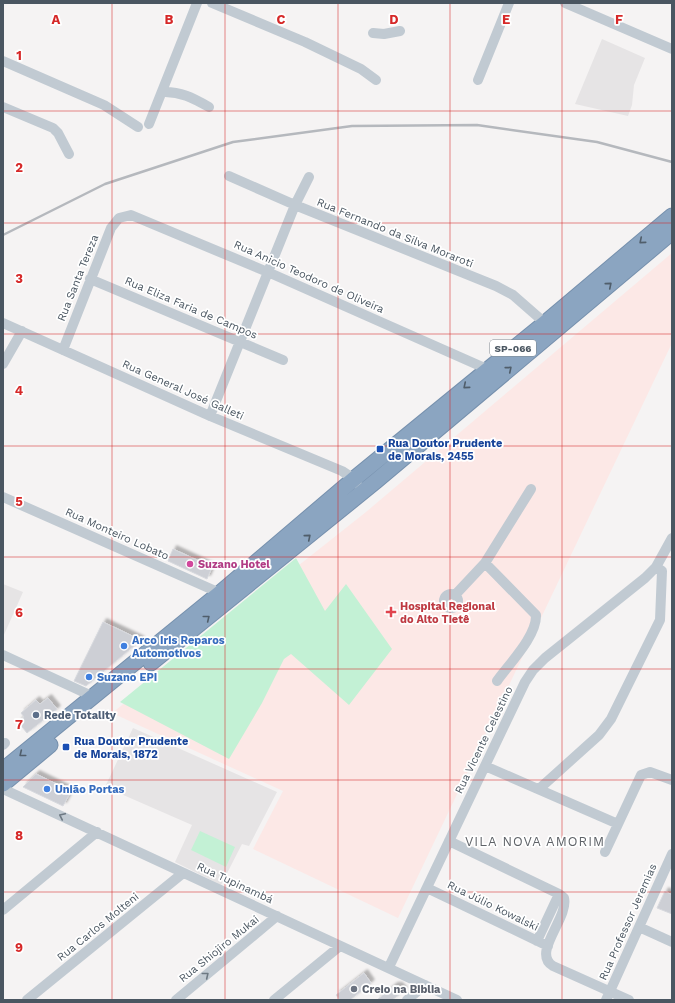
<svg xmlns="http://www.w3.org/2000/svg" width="675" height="1003" font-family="'Work Sans',sans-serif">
	<defs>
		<filter id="shadow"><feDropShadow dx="3.5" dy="-3.5" stdDeviation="1" flood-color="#0004"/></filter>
	</defs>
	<rect width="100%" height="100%" fill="#f5f3f3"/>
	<path fill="#e6e4e5" d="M 602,39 L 645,58 L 634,85 L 632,105 L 628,116 L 575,104 Z
		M 3,584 L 23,592 L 3,637 Z
		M 133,728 L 277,792 L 249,846 L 242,844 L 221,885 L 175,862 L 192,825 L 105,787 Z"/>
	<path fill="#fce8e6" d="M 672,253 L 672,343 L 398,918 L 253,849 L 283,791 L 112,713 L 366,512 Z"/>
	<path fill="#c3f1d5" d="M 296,558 L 325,611 L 346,584 L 392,649 L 349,705 L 291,654 L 284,659 L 262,703 L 229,759 L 120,702 Z
		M 200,831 L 235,847 L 226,867 L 191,850 Z"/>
	<path fill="#cdcfd5" stroke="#d7d9de" filter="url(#shadow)" d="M 173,549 L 212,567 L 207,579 L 168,561 Z
		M 103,622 L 141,640 L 86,686 L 74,681 Z
		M 48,698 L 57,709 L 27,733 L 18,722 L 24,717 L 21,713 L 36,700 L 40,704 Z
		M 36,774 L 71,791 L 63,806 L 23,787 Z
		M 665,891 L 672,895 L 672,914 L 657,908 Z
		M 364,973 L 371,983 L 350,1000 L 340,1000 L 336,995 Z
		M 394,986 L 399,986 L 404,991 L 392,1000 L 377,1000 Z"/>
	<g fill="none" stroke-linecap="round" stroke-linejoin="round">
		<g stroke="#7690ad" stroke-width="17">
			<path id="highway" d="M 151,663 L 376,481 L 672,232
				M 3,770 L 220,593 L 354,479 L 545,323 L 672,216
				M 3,784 L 50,745"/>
		</g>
		<path stroke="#c1cad2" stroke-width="10" d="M 212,3 L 305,42 L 361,69 L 376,80
			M 565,3 L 672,49
			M 373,33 L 384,34 L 400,31
			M 3,61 L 104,105 L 138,127
			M 478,80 L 509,3
			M 162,92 C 180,91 193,98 209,107
			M 3,107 L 53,128 L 58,133 L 69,154
			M 149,124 L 197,3
			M 229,176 L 295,205 L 496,286 L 513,295 L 545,323
			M 90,279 L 283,360
			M 3,323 L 210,416 L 342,471 L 354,479 L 357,484
			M 63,350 L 111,228 L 119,218 L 131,215 L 270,273 L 487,369
			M 3,364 L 22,331
			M 210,416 L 295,205 L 309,177
			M 3,497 L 220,593
			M 485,563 L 536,615 C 537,636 509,664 497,681
			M444 601a7 7 0 1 1 14 0a7 7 0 1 1-14 0Z
			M 455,595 L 485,563 L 531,489
			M 3,655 L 94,697
			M 3,745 L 5,743
			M 485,766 L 618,824
			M 3,789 L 457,1000
			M 539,789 L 599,735 L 611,719 L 660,620 L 662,571 L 656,567
			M 449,841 L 559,894 L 564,898 C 569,918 531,953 553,966 L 629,1000
			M 605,852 L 641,775 L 650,772 L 672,780
			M 427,888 L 548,946
			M 3,910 L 97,832
			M 639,927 L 672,942
			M 537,941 L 559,894
			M 389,967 L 525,682 L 533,670 L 545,658 L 645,578 L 656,567 L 672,538
			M 27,1000 L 183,873
			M 176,1000 L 277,916
			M 274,1000 L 340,946
			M 407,1000 L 425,985
			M 606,1000 L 672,854"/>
		<use href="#highway" stroke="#8ba5c1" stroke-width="15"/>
		<path stroke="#b5b8bd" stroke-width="2.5" d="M 3,235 L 105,184 L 233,142 L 352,126 L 477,125 L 597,142 L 672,162"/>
	</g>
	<defs><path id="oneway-chevron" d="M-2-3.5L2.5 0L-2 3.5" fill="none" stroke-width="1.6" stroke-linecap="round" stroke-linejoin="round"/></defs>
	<g stroke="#505e6b">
		<use href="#oneway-chevron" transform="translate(642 241) rotate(140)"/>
		<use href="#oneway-chevron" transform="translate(609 285) rotate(-40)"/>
		<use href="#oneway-chevron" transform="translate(509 369) rotate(-40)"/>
		<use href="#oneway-chevron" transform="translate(466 386) rotate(140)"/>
		<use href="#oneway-chevron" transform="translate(308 537) rotate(-40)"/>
		<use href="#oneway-chevron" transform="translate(207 618) rotate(-39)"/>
		<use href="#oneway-chevron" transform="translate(22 754) rotate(141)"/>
	</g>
	<g stroke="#6e7983">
		<use href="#oneway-chevron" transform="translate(62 816) rotate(-155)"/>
		<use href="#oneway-chevron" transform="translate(206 975) rotate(-39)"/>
	</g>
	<path fill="none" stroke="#d62828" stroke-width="1" stroke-opacity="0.55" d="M 112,3 L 112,1000M 225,3 L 225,1000M 338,3 L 338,1000M 450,3 L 450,1000M 562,3 L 562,1000M 3,111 L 672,111M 3,223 L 672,223M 3,334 L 672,334M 3,446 L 672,446M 3,557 L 672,557M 3,669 L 672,669M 3,780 L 672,780M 3,892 L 672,892"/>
	<g fill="#1a4fb4" stroke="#fff" stroke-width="1.5">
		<rect x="376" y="445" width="8" height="8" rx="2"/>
		<rect x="62" y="743" width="8" height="8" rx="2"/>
	</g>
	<circle fill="#d1479c" stroke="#fff" stroke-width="1.5" cx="190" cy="564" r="4"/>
	<path fill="#e0444e" stroke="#fff" stroke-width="1.5" d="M389 606h4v4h4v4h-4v4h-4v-4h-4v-4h4z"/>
	<g fill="#3f7fe0" stroke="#fff" stroke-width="1.5">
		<circle cx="124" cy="646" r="4"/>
		<circle cx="89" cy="677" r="4"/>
		<circle cx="47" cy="789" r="4"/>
	</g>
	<circle fill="#5c6f8a" stroke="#fff" stroke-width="1.5" cx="36" cy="715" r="4"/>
	<circle fill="#6b7280" stroke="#fff" stroke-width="1.5" cx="354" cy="989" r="4"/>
	<g text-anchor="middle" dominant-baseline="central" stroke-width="3.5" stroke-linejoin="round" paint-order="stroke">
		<rect fill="#fff" stroke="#808990" stroke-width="1" x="490" y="340" width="46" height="16" rx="3"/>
		<g font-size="10" font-weight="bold" fill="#4a5661">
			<text x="513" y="348">SP-066</text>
		</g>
		<g font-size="11" fill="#4a5661" stroke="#fff">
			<text transform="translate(395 233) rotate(22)">Rua Fernando da Silva Moraroti</text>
			<text transform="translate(309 277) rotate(24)">Rua Anicio Teodoro de Oliveira</text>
			<text transform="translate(78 278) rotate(-68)">Rua Santa Tereza</text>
			<text transform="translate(191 308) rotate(23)">Rua Eliza Faria de Campos</text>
			<text transform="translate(183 390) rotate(24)">Rua General José Galleti</text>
			<text transform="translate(117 534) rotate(24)">Rua Monteiro Lobato</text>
			<text transform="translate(484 740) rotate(-64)">Rua Vicente Celestino</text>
			<text transform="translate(235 883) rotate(25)">Rua Tupinambá</text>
			<text transform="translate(493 906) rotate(26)">Rua Júlio Kowalski</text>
			<text transform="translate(628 922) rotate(-66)">Rua Professor Jeremias</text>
			<text transform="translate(98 927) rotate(-39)">Rua Carlos Molteni</text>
			<text transform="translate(219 949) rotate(-39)">Rua Shiojiro Mukai</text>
		</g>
		<g font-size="11" font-weight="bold" fill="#164399" stroke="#fff" text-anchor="start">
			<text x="388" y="443">Rua Doutor Prudente<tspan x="388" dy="13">de Morais, 2455</tspan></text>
			<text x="74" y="741">Rua Doutor Prudente<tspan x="74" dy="13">de Morais, 1872</tspan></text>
		</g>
		<g font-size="11" font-weight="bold" fill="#b23c85" stroke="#fff" text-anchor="start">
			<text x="198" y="564">Suzano Hotel</text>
		</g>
		<g font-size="11" font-weight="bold" fill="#be3a42" stroke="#fff" text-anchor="start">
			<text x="400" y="606">Hospital Regional<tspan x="400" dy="13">do Alto Tietê</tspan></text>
		</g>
		<g font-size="11" font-weight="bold" fill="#366cbe" stroke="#fff" text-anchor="start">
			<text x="132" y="640">Arco Iris Reparos<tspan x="132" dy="13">Automotivos</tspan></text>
			<text x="97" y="677">Suzano EPI</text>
			<text x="55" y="789">União Portas</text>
		</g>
		<g font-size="11" font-weight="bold" fill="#4e5e75" stroke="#fff" text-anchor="start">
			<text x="44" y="715">Rede Totality</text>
		</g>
		<g font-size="11" font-weight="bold" fill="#5b616d" stroke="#fff" text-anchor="start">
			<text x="362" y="989">Creio na Biblia</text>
		</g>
		<g font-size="13" letter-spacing="1" fill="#5f6368" stroke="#fff">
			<text x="535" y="841">VILA NOVA AMORIM</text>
		</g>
	</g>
	<g font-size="13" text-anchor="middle" font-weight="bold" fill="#d62828" stroke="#fff" stroke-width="3.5" stroke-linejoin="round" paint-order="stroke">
		<text x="56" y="24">A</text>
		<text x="169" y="24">B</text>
		<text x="281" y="24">C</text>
		<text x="394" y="24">D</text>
		<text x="506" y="24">E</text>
		<text x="619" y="24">F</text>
		<text x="19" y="60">1</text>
		<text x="19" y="172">2</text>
		<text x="19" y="283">3</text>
		<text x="19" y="395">4</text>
		<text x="19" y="506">5</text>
		<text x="19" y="617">6</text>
		<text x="19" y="729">7</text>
		<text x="19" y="840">8</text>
		<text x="19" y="952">9</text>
	</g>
	<rect width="675" height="1003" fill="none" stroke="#4a5661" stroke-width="8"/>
</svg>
